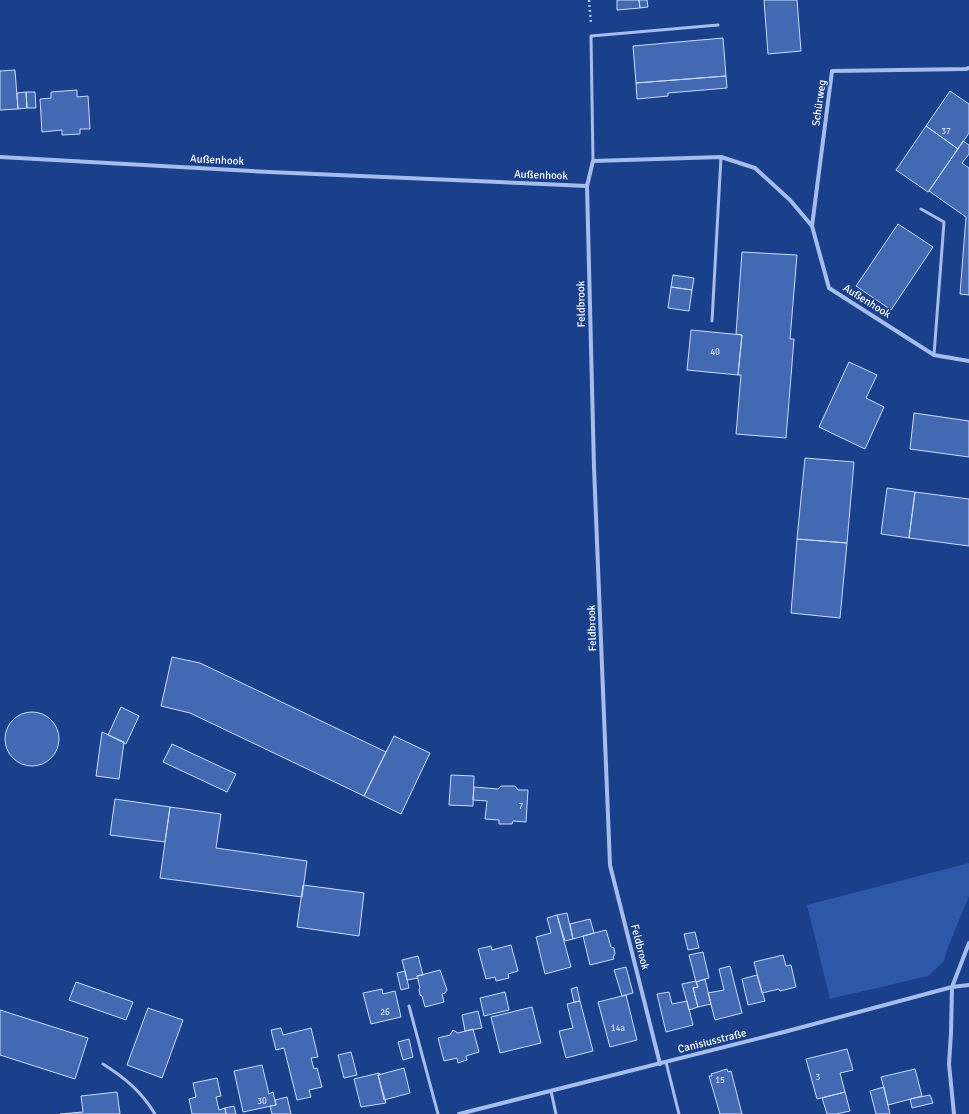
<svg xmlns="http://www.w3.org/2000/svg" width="969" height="1114" font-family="Signika,sans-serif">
	<rect width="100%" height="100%" fill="#1a3f8b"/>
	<path fill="#2d57a9" d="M 969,863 L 969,896 L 948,947 L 944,961 L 928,976 L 830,999 L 807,905 Z"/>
	<path fill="#4369b3" stroke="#cadbfa" d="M 617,0 L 639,0 L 640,8 L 617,10 Z
		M 639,0 L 647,0 L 648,7 L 640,8 Z
		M 764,0 L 797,0 L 801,51 L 768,54 Z
		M 723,38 L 726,76 L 636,83 L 633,46 Z
		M 15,70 L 18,109 L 0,110 L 0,71 Z
		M 726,76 L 727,88 L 668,93 L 668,96 L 637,99 L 636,83 Z
		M 77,90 L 77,97 L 88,96 L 90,129 L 80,129 L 80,134 L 62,135 L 62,130 L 42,132 L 40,99 L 51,98 L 51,92 Z
		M 950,91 L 969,104 L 969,133 L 958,149 L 926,126 Z
		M 26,92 L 27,108 L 18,109 L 17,93 Z
		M 26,92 L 35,92 L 36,108 L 27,108 Z
		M 926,126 L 958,149 L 928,192 L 896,170 Z
		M 963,141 L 969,145 L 969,154 L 962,163 L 969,168 L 969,295 L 960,294 L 966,217 L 929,191 Z
		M 898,224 L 933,247 L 891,310 L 856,286 Z
		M 742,252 L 797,255 L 790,339 L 794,339 L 786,438 L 736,434 L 741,375 L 738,375 L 742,335 L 736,334 Z
		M 673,275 L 694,278 L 692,290 L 671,287 Z
		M 671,287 L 692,290 L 689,311 L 668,308 Z
		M 691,330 L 742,335 L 738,375 L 687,370 Z
		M 849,362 L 877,375 L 866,398 L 884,407 L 865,449 L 819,427 Z
		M 914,413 L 969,421 L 969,457 L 910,449 Z
		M 805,458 L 854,462 L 847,543 L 797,539 Z
		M 887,488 L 915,492 L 909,538 L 881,534 Z
		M 915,492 L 969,499 L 969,546 L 909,538 Z
		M 797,539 L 847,543 L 840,618 L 791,613 Z
		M 172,657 L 200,663 L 386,752 L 364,796 L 190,713 L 161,706 Z
		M 121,707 L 139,716 L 126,744 L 108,735 Z
		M5 739a27 27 0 1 1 54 0a27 27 0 1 1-54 0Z
		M 102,732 L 124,742 L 119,779 L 96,776 Z
		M 394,736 L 430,753 L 401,814 L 364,796 Z
		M 172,744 L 236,774 L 227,792 L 163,762 Z
		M 451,775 L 474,776 L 473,806 L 449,805 Z
		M 501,786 L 515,786 L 518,790 L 528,790 L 526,822 L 513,821 L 512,824 L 499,824 L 499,820 L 485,819 L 487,801 L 473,800 L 474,787 L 498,789 Z
		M 115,799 L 170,807 L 165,842 L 110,835 Z
		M 170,807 L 221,814 L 216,848 L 307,861 L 302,897 L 160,878 Z
		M 303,885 L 364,893 L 359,936 L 297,927 Z
		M 567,913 L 573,939 L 565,941 L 557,915 Z
		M 557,915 L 571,967 L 545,974 L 536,937 L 551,933 L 547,918 Z
		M 590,919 L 594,933 L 573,939 L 570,924 Z
		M 606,930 L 611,947 L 614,948 L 615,954 L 613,957 L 614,959 L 590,965 L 583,936 Z
		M 695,932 L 699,948 L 688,950 L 684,934 Z
		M 511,945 L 518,971 L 508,974 L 509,978 L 496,981 L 495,977 L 486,979 L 478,949 L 491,946 L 492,950 Z
		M 703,952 L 709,978 L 696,982 L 689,955 Z
		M 783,955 L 786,966 L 791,965 L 796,987 L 780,991 L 779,989 L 762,993 L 754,962 Z
		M 418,956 L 423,975 L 417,976 L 418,978 L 407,980 L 402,960 Z
		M 730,966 L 742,1013 L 715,1020 L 708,993 L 724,990 L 719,969 Z
		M 626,967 L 633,993 L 622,996 L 614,970 Z
		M 440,970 L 447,990 L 445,993 L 442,994 L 444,1002 L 425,1007 L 422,996 L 420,995 L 419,989 L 420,988 L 417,976 Z
		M 405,971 L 409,988 L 401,990 L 397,973 Z
		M 757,975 L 765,1001 L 748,1005 L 742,979 Z
		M 705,979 L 711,1004 L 698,1007 L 693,988 L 698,987 L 696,982 Z
		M 696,981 L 698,987 L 693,988 L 698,1007 L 689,1010 L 682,984 Z
		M 76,982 L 133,1002 L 126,1020 L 69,1000 Z
		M 577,987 L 580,1001 L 574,1002 L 571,989 Z
		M 382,989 L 383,994 L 395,991 L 401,1017 L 371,1024 L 363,993 Z
		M 505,992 L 509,1010 L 484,1016 L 480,998 Z
		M 669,992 L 672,1004 L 687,1001 L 693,1025 L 666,1032 L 657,994 Z
		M 626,995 L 637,1040 L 610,1047 L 598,1002 Z
		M 580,1001 L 593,1051 L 566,1058 L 559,1031 L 573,1028 L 567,1004 Z
		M 532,1007 L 541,1043 L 500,1053 L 491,1017 Z
		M 148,1008 L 183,1020 L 162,1078 L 127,1065 Z
		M 0,1010 L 88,1038 L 75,1079 L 0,1055 Z
		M 478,1011 L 482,1028 L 465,1031 L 462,1015 Z
		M 281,1028 L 283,1035 L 311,1028 L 318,1057 L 311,1058 L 314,1069 L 317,1068 L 322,1087 L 309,1090 L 311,1097 L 297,1100 L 284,1048 L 276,1050 L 271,1030 Z
		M 473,1029 L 479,1052 L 466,1056 L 467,1060 L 458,1063 L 457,1058 L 444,1061 L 438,1038 L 450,1035 L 453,1030 L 458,1033 Z
		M 409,1039 L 413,1057 L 403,1060 L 398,1042 Z
		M 847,1049 L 853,1070 L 840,1073 L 845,1092 L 817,1099 L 806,1059 Z
		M 351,1052 L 357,1075 L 344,1078 L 338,1055 Z
		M 262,1065 L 269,1094 L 273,1092 L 276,1105 L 243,1112 L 234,1071 Z
		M 404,1068 L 410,1093 L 384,1100 L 378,1075 Z
		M 727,1069 L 728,1072 L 731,1071 L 742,1114 L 720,1114 L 709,1076 L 712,1076 L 711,1074 Z
		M 915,1069 L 922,1096 L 888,1105 L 881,1077 Z
		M 379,1073 L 380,1075 L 378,1075 L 386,1103 L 361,1107 L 354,1079 Z
		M 217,1078 L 221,1096 L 216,1097 L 219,1110 L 225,1108 L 226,1114 L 192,1114 L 189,1099 L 196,1097 L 193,1083 Z
		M 884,1087 L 890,1114 L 876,1114 L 870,1091 Z
		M 117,1092 L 120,1114 L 60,1114 L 83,1112 L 81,1096 Z
		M 845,1092 L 850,1111 L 836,1114 L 827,1114 L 822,1098 Z
		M 930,1095 L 933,1103 L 912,1108 L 910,1099 Z
		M 287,1097 L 291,1114 L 272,1114 L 270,1106 L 276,1105 L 275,1100 Z
		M 234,1106 L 236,1114 L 226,1114 L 225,1108 Z"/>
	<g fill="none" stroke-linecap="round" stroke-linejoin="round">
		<path stroke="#a5bded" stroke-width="2.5" stroke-dasharray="2 3" stroke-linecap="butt" d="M 589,0 L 591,24"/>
		<path stroke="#a5bded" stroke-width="3" d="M 593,161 L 591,36 L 718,25
			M 921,209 L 944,222 L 934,355
			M 712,321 L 721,157
			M 409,1006 L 438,1114
			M 666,1062 L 679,1114
			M 103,1064 C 125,1078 141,1091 155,1114
			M 551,1091 L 556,1114"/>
		<path stroke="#a5bded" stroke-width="4" d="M 0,157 L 269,172 L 587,186 L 593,161 L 721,157 L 755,168 L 790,200 L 812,226 L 829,288 L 934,355 L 969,361
			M 587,186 L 594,467 L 610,865 L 660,1064
			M 812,226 L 832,71 L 966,69 L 969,68
			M 459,1114 L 784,1032 L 952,987 L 969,985
			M 954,1114 L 949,1064 L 951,1033 L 952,987 L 969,943"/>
	</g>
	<g text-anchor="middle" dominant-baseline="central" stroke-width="3" stroke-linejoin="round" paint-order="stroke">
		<g font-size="9" fill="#d0daec">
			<text x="946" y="131">37</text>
			<text x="715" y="352">40</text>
			<text x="521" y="806">7</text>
			<text x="385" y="1012">26</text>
			<text x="618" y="1028">14a</text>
			<text x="818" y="1077">3</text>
			<text x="720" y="1080">15</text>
			<text x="262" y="1101">30</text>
		</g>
		<g font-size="11" fill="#fff" stroke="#1a3f8b">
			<text transform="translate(819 103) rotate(-82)">Schürweg</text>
			<text transform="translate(217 160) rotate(3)">Außenhook</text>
			<text transform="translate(541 175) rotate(2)">Außenhook</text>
			<text transform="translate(867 301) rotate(32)">Außenhook</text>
			<text transform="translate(581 304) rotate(-91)">Feldbrook</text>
			<text transform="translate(592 628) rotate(-92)">Feldbrook</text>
			<text transform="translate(640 947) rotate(76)">Feldbrook</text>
			<text transform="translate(712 1041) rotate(-14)">Canisiusstraße</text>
		</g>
	</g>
</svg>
